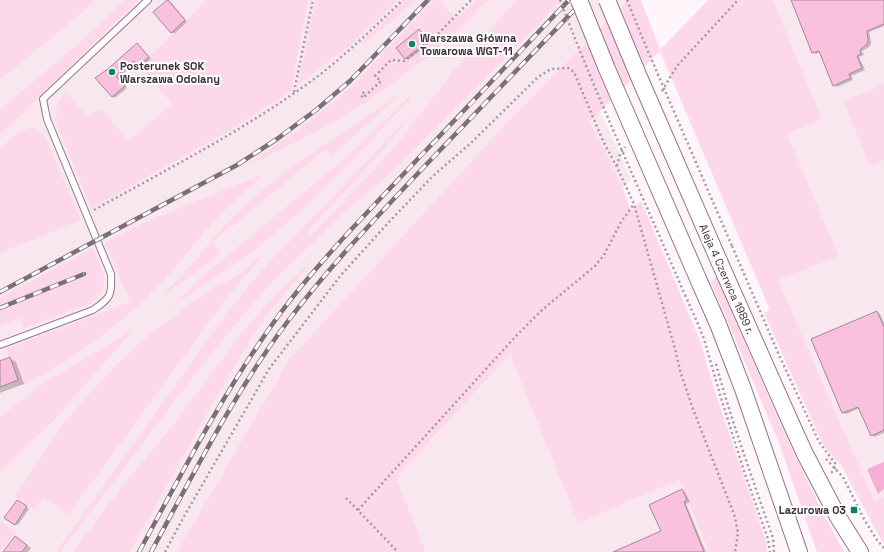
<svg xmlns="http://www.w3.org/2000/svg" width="884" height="552" font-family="'Space Grotesk',sans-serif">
	<rect width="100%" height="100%" fill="#fef6fa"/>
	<path fill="#f8e7ef" d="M 79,0 L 628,0 L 575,54 L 631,180 L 254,552 L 0,552 L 0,65 Z
		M 773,0 L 884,0 L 884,496 L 875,504 L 778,280 L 839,256 L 787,134 L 822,119 Z
		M 510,354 L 578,523 L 679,480 L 709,552 L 426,552 L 396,478 Z"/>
	<path fill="#fdd7ea" d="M 0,0 L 95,0 L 85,10 L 0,80 Z
		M 125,0 L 138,0 L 0,135 L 0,110 C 42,74 86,39 125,0 Z
		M 204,0 L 308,0 L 291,91 L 227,132 L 91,208 L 57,124 C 55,109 56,102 67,92 L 87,117 L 101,109 L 129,141 L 172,104 L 141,66 L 205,2 Z
		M 316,0 L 398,0 L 353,43 L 298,85 Z
		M 405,0 L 416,0 L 363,44 L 360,43 Z
		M 434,0 L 443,0 L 441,3 L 457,19 L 476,0 L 487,0 C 474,14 461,28 446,41 C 411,71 372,100 332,123 C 303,139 274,153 244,167 C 284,140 323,113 358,80 C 367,71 376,61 385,51 C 401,34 417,17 434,0 Z
		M 517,0 L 562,0 L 473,91 L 387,176 L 344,212 L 271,283 L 238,321 L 199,369 L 64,547 L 60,552 L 56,552 L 224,317 L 247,288 L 272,259 L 302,229 L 419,106 L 377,157 L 306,233 L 310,237 L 393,149 L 461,62 Z
		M 628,0 L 641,0 L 660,50 L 708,0 L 773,0 L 822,119 L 787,134 L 839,256 L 778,280 L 875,503 L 884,496 L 884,544 L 879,536 L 841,465 L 835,459 L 822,443 L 764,313 L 770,310 L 660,51 L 589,122 C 606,151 620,180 631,211 L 641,201 L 701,343 L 715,392 L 767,544 L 767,552 L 709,552 L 679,480 L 578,523 L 510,354 L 396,478 L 426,552 L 177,552 L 289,360 L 505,125 Z
		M 884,84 L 884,160 L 870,166 L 843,101 Z
		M 403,91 L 332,156 L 326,149 L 230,228 L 226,230 L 213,242 L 221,252 L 203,267 L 159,298 L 188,269 L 225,225 L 245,205 L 291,167 L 376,110 Z
		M 409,97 L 411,98 C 361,151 311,206 253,251 C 226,272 196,290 168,309 L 203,276 L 343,160 Z
		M 30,128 C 38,130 42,132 46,139 L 81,220 L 0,253 L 0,148 C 9,141 19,131 30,128 Z
		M 260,176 L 261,178 C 243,193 225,208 210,226 C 190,249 172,273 150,294 C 112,331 68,364 19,386 L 6,349 L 130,302 L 105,242 C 155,216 208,197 260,176 Z
		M 93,248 C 102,270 115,289 88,304 L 24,328 L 20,318 L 0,326 L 0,298 Z
		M 266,252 L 228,296 L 68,515 L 44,497 L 34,510 L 15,496 L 61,427 L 95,387 L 121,360 L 149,335 L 181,311 L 211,290 L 241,273 Z
		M 315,258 L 274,306 L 258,328 L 215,399 L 130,552 L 73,552 L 118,492 L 170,429 L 242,333 L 269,302 Z
		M 717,276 L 739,329 L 787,439 L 822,511 L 844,552 L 817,552 L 779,443 L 711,282 Z
		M 133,330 L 54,420 L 0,471 L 0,417 L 41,385 Z
		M 0,521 L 16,532 L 0,552 Z"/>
	<path fill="#f8add4" d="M 884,462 L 884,489 L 878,494 L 867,469 Z"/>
	<path fill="#0003" d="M 792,0 L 884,0 L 884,26 L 869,32 L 871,41 L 871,44 L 869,47 L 862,51 L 864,55 L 859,57 L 865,70 L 851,76 L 853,80 L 837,87 L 834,85 L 820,52 L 816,54 L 813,52 Z
		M 168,1 L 171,2 L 187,22 L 174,34 L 171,32 Z
		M 419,31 L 421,32 L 430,43 L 408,60 L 406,58 Z
		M 137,44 L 140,46 L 151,59 L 141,67 L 136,62 L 118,78 L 127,88 L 115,98 L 112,96 L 109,68 Z
		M 877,312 L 880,314 L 884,323 L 884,433 L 874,437 L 872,435 L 860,408 L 846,414 L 843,413 L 812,340 Z
		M 9,358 L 16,362 L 24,384 L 0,393 L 0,362 Z
		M 682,490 L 685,492 L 690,502 L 686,504 L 706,552 L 622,552 L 663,532 Z
		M 20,502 L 29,509 L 18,525 L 15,524 Z
		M 21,541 L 31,548 L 28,552 L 4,552 Z"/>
	<path fill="#fac1de" stroke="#a78797" d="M 167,0 L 168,0 L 185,20 L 171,33 L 153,12 Z
		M 791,0 L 884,0 L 884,24 L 867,31 L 868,39 L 868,42 L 866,45 L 860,50 L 861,54 L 857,56 L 862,68 L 849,74 L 851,78 L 833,86 L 819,51 L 812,53 Z
		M 419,29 L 428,41 L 405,59 L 396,48 Z
		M 137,43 L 149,57 L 138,66 L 134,61 L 116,76 L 125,86 L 112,97 L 95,78 L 109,68 Z
		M 877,311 L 884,327 L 884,430 L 871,436 L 858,407 L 842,413 L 811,339 Z
		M 10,357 L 18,380 L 0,387 L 0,361 Z
		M 682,489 L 687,500 L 684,502 L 704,552 L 613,552 L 661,531 L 649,505 Z
		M 17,500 L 27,506 L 15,525 L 4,518 Z
		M 15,536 L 27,545 L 22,552 L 3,552 Z"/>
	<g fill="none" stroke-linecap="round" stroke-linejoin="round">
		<g stroke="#967786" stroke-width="8">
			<path id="service" d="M 0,345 L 93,310 C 111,298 112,295 111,274 L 47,119 L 43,99 L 148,0"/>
		</g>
		<g stroke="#967786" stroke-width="18">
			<path id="secondary" d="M 719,261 L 794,430 L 805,454 L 838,517 L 860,552
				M 699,281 L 718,324 L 743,389 L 799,552"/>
		</g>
		<path stroke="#a49a9f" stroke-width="2.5" stroke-dasharray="2 3" stroke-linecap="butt" d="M 419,50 L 434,38 L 471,0
			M 662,91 L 677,66 L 738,0
			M 294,92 L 313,0
			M 364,92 L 361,95 L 363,98 L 381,81 L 375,76 L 391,60 L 404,61 L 419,50 L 418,49
			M 617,166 L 620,154 L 625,147
			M 94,210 C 171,167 251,127 322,73 C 351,50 376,25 403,0
			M 732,246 L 779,355 L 819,442 L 835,463 L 835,468 L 832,472 L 833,474
			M 685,295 L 698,324 L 704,339 L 721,398 L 744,471 L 768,539 L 770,552
			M 716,364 C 732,423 753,480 773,538 L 774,552
			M 826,459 L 843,477 L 864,519 L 877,540 L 884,548
			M 346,498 L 398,552
			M 358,510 L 516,336 L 542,310 L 595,266 L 604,255 L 621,222 L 634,204
			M 165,552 L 182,520 L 269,369 L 341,275 L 389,222 L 433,176 L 472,142 L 538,77 L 551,69 L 568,68 L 574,72 L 603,141 L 617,167 L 634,204 L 675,349 L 681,374 L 693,409 L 735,517 L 738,533 L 735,552"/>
		<use href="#service" stroke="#fff" stroke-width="6"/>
		<use href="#secondary" stroke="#fff" stroke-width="16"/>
		<g stroke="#7b7075" stroke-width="4.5">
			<path id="rail" d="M 0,292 L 237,165 L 277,139 L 316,110 L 350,81 L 428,0
				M 0,308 L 84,274
				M 139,552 C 183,471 225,389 279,315 C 319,261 367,213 413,164 C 465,110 517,55 569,0
				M 151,552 C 194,473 234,393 288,321 C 329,267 376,218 422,169 C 476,113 530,56 584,0"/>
		</g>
		<use href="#rail" stroke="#fff" stroke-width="3" stroke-dasharray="9" stroke-linecap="butt"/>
		<g stroke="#967786" stroke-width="18" stroke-linecap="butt">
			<path id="secondary-bridge" d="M 579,0 L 607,69 L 699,281
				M 607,0 L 639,77 L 719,261"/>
		</g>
		<path stroke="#a49a9f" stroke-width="2.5" stroke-dasharray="2 3" stroke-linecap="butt" d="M 560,0 C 598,100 643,197 685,295
			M 627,0 L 647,49 L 732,246"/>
		<use href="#secondary-bridge" stroke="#fff" stroke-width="16"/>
	</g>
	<g fill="#0e8362" stroke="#fff" stroke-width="1.5">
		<circle cx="412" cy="44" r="4"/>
		<circle cx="112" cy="72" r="4"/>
		<rect x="850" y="506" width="8" height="8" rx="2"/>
	</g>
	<g text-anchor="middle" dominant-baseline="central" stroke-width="4" stroke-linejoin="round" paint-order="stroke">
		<g font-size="11" font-weight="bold" fill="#3d3036" stroke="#fff" text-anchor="start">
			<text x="420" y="38">Warszawa Główna<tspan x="420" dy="13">Towarowa WGT-11</tspan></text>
			<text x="120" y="66">Posterunek SOK<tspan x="120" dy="13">Warszawa Odolany</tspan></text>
			<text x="846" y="510" text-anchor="end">Lazurowa 03</text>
		</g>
		<g font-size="11" fill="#3d3036" stroke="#fff">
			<text transform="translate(727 279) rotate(66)">Aleja 4 Czerwca 1989 r.</text>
		</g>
	</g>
</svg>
